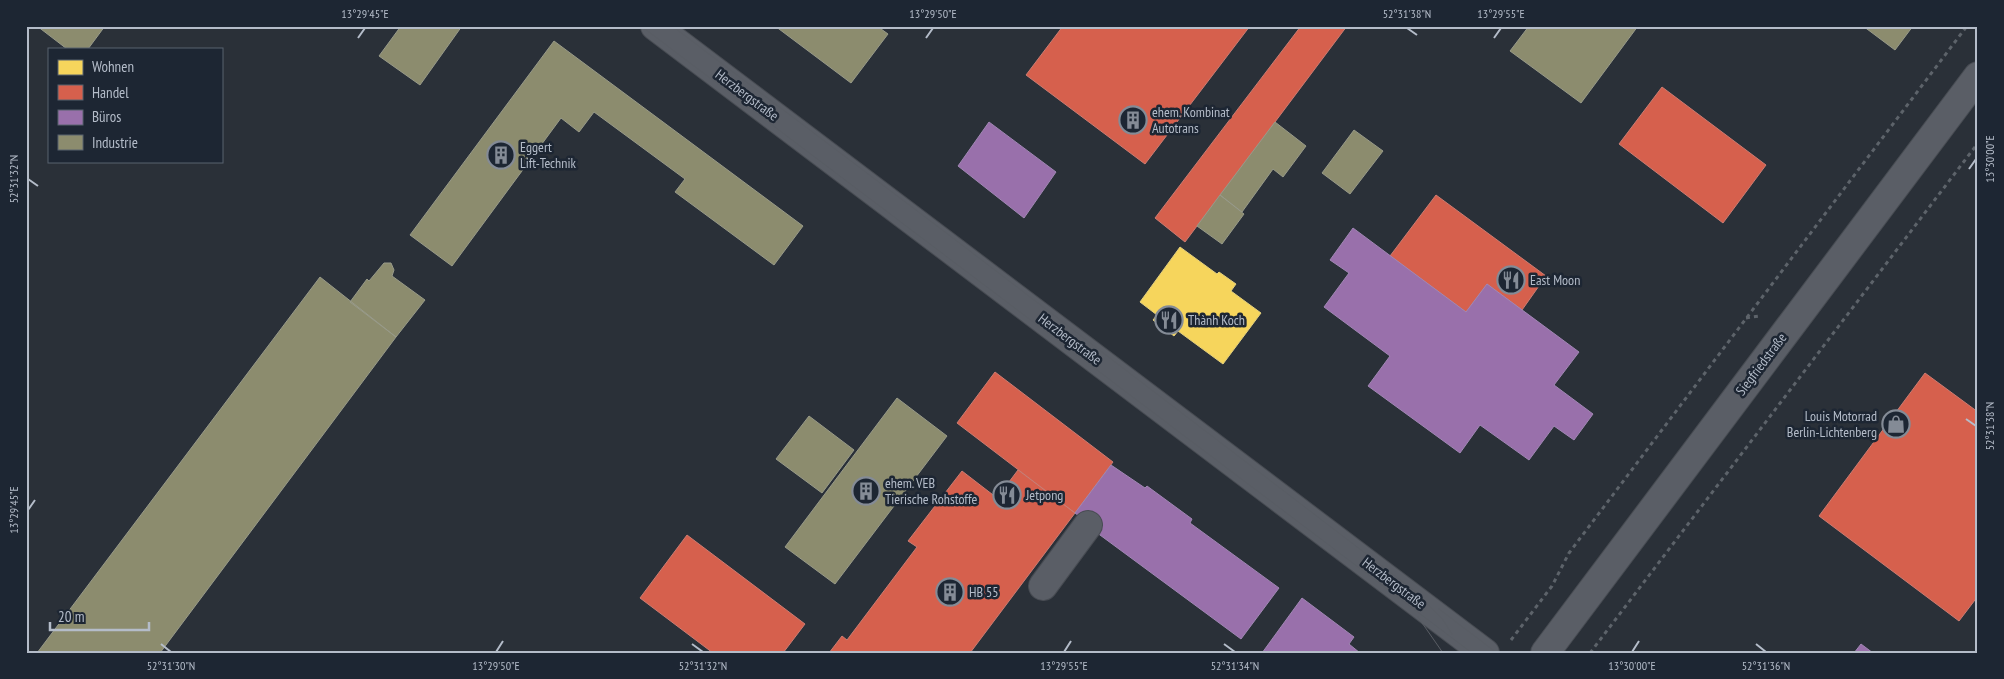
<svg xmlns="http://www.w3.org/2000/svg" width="2004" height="679" font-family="'PT Sans Narrow',sans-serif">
	<rect width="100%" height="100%" fill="#2a3038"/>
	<path fill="#f6d55c" stroke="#e2ce7d" d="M 1180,247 L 1217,274 L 1219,272 L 1236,284 L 1231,291 L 1261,313 L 1223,364 L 1178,331 L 1174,336 L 1153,320 L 1157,315 L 1140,302 Z"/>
	<path fill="#d6604d" stroke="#cc7c72" d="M 1063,26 L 1250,26 L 1145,164 L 1026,75 Z
		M 1301,26 L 1347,26 L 1185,242 L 1155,218 Z
		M 1662,87 L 1766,165 L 1723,223 L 1619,144 Z
		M 1436,195 L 1546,276 L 1522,310 L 1487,284 L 1466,312 L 1390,256 Z
		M 995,372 L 1113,462 L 1075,513 L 957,423 Z
		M 1925,373 L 1978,412 L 1978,596 L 1959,621 L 1819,516 Z
		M 1018,470 L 1075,513 L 970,653 L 829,653 L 842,636 L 847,640 L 917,547 L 908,541 L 962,471 L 997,498 Z
		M 687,535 L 805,624 L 783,653 L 713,653 L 640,598 Z"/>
	<path fill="#9970ab" stroke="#a187b4" d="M 989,122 L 1056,172 L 1024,218 L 958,166 Z
		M 1353,228 L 1466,312 L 1487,284 L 1579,352 L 1554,385 L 1593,414 L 1574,440 L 1554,426 L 1529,460 L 1480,425 L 1460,453 L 1368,386 L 1390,356 L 1324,307 L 1349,273 L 1330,260 Z
		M 1111,465 L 1145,488 L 1147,486 L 1192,519 L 1190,523 L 1279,588 L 1241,639 L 1081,521 L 1083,519 L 1075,513 Z
		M 1302,598 L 1354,637 L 1349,644 L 1360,653 L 1262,653 Z
		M 1861,644 L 1873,653 L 1854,653 Z"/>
	<path fill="#8c8c6e" stroke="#989a89" d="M 37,26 L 105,26 L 88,49 L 67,49 Z
		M 401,26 L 462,26 L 420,85 L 379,56 Z
		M 775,26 L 877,26 L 888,34 L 851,83 Z
		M 1529,26 L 1638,26 L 1581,103 L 1510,51 Z
		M 1863,26 L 1913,26 L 1895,50 Z
		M 554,41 L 803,226 L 774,265 L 675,192 L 685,179 L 594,112 L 579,132 L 561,118 L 452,266 L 410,235 Z
		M 1275,122 L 1306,146 L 1283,177 L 1273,169 L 1242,212 L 1220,195 Z
		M 1354,130 L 1383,151 L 1350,194 L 1322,173 Z
		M 1220,195 L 1244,214 L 1222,244 L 1197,226 Z
		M 384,263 L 391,263 L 394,270 L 392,276 L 425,300 L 396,337 L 350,302 L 367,279 L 369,281 Z
		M 320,277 L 396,337 L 160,653 L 37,653 Z
		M 897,398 L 947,436 L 835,584 L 785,547 Z
		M 809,416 L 854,450 L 822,493 L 776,459 Z"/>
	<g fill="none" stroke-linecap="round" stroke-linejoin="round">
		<g stroke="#484c53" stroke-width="30">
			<path id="minor" d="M 655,26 L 1485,653
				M 1043,586 L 1088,525
				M 1545,653 L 1978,76"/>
		</g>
		<path stroke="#5d636a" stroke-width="3" stroke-dasharray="4 4" stroke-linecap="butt" d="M 1746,318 L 1759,316
			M 1511,640 L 1552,586 L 1569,553 L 1967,26
			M 1590,653 L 1978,143"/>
		<use href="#minor" stroke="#5a5e66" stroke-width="28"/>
		<path stroke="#595d64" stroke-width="1" d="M 641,26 L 1472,653
			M 672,26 L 945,232 L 1416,592 L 1443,620 L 1452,634
			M 1439,609 L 1497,653
			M 1418,617 L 1443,653"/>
	</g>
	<path fill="none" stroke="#b4bcc9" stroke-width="2" d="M 1407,28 L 1417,35M 358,38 L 365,28M 926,38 L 933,28M 1494,38 L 1501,28M 1969,169 L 1976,159M 28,179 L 38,186M 1966,419 L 1976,426M 28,510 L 35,500M 161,644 L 171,652M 692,644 L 703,652M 1224,644 L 1235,652M 1756,644 L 1766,652M 496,652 L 503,641M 1064,652 L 1071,641M 1632,652 L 1639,641"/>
	<defs>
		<g id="building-ring" transform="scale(1.4375)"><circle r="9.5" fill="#1d2633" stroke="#848b96" stroke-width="1.5"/><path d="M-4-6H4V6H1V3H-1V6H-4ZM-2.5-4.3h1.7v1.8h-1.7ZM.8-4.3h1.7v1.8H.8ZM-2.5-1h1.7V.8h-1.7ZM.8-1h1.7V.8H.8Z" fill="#848b96"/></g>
		<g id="restaurant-ring" transform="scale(1.4375)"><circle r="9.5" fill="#1d2633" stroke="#848b96" stroke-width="1.5"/><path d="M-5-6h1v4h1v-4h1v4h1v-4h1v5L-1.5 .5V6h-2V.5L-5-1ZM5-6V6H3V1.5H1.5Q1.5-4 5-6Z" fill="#848b96"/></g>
		<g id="shop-ring" transform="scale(1.4375)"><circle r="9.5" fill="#1d2633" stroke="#848b96" stroke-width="1.5"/><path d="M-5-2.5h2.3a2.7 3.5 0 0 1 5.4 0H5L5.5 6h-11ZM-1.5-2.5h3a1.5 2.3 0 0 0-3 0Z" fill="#848b96"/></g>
	</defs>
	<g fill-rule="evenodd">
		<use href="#building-ring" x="1133" y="120"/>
		<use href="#building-ring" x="501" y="155"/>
		<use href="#restaurant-ring" x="1511" y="280"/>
		<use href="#restaurant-ring" x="1169" y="320"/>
		<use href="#shop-ring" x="1896" y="424"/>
		<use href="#building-ring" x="866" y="491"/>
		<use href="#restaurant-ring" x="1007" y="495"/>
		<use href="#building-ring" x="950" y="592"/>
	</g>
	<g text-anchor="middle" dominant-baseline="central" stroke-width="5" stroke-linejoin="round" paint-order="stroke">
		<g font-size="14" fill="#b4bcc9" stroke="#1d2633">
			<text transform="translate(747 95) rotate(37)">Herzbergstraße</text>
			<text transform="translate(1070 339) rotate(37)">Herzbergstraße</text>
			<text transform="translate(1761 364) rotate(-53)">Siegfriedstraße</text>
			<text transform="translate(1394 583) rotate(37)">Herzbergstraße</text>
		</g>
		<g font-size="14" fill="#b4bcc9" stroke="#1d2633" text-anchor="start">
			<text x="1152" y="112">ehem. Kombinat<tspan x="1152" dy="16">Autotrans</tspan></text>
			<text x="520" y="147">Eggert<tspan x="520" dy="16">Lift-Technik</tspan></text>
			<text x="1530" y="280">East Moon</text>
			<text x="1188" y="320">Thành Koch</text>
			<text x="1877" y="416" text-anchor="end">Louis Motorrad<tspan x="1877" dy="16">Berlin-Lichtenberg</tspan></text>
			<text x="885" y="483">ehem. VEB<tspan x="885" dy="16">Tierische Rohstoffe</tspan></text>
			<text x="1026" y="495">Jetpong</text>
			<text x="969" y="592">HB 55</text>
		</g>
	</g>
	<rect width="2004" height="679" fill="none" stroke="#1d2633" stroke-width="55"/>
	<rect x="48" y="48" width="175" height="115" fill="#1d2633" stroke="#59626f"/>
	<rect x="58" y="60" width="25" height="15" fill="#f6d55c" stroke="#59626f"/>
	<text x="92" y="72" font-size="15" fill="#b4bcc9">Wohnen</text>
	<rect x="58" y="85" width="25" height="15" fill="#d6604d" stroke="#59626f"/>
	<text x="92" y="98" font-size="15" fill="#b4bcc9">Handel</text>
	<rect x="58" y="110" width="25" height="15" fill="#9970ab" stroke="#59626f"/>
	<text x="92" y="122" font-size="15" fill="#b4bcc9">Büros</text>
	<rect x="58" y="135" width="25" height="15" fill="#8c8c6e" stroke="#59626f"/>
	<text x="92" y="148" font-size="15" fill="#b4bcc9">Industrie</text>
	<path d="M50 622v8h99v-8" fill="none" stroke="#b4bcc9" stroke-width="2.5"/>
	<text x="58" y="622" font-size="15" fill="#b4bcc9" stroke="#1d2633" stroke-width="4" paint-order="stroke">20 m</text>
	<rect x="28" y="28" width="1948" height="624" fill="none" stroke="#b4bcc9" stroke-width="2"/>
	<g font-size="12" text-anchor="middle" fill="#b4bcc9">
		<text x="365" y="18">13°29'45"E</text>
		<text x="933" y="18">13°29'50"E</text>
		<text x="1407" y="18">52°31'38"N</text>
		<text x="1501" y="18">13°29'55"E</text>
		<text transform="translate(1990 159) rotate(-90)" y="4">13°30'00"E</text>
		<text transform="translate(14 179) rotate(-90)" y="4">52°31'32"N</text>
		<text transform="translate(1990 426) rotate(-90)" y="4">52°31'38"N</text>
		<text transform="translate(14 510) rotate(-90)" y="4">13°29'45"E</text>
		<text x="171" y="670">52°31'30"N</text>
		<text x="496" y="670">13°29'50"E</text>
		<text x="703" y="670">52°31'32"N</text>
		<text x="1064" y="670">13°29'55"E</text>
		<text x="1235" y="670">52°31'34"N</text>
		<text x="1632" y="670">13°30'00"E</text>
		<text x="1766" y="670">52°31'36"N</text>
	</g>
</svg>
